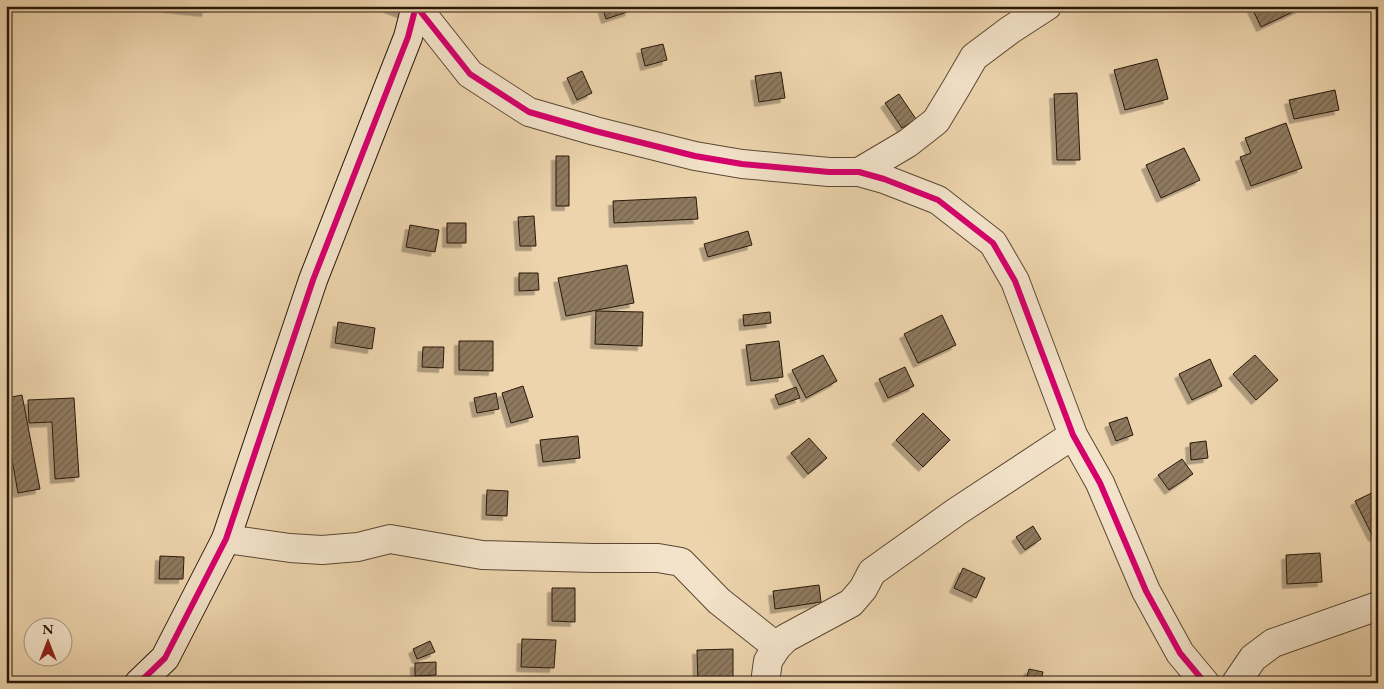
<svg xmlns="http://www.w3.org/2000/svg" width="1384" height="689" font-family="'EB Garamond',serif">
	<defs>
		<pattern id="building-hatch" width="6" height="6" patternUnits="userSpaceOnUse" patternTransform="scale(1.25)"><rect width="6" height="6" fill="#8f7a5f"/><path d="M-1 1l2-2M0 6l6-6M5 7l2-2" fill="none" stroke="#75634d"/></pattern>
		<filter id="shadow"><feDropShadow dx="-4.5" dy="4.5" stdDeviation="0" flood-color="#0004"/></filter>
	</defs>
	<rect width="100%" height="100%" fill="#edd4ad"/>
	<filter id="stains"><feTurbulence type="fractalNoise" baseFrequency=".004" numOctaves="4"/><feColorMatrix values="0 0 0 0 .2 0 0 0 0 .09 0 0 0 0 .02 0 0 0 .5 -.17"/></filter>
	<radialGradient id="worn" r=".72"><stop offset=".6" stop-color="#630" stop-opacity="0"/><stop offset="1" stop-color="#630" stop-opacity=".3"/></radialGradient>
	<path fill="url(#building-hatch)" stroke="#29190a" filter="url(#shadow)" d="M 151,6 L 207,6 L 206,12 Z
		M 389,6 L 411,6 L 407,15 L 388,8 Z
		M 602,6 L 628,6 L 630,11 L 606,19 Z
		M 1251,6 L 1300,6 L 1301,8 L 1261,27 Z
		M 663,44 L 667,60 L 645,66 L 641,49 Z
		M 1157,59 L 1168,99 L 1125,110 L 1114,70 Z
		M 582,71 L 592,93 L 577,100 L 567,78 Z
		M 781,72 L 785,98 L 759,102 L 755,76 Z
		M 1335,90 L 1339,110 L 1294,119 L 1289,100 Z
		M 1077,93 L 1080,160 L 1057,160 L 1054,94 Z
		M 899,94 L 916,119 L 902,128 L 885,103 Z
		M 1286,123 L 1302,168 L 1251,186 L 1240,157 L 1251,153 L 1245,138 Z
		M 1184,148 L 1200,180 L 1161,198 L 1146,165 Z
		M 556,156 L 569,156 L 569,206 L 556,206 Z
		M 696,197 L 698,219 L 614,223 L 613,201 Z
		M 534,216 L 536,246 L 520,246 L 518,217 Z
		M 447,223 L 466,223 L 466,243 L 447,243 Z
		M 410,225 L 439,230 L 435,252 L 406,247 Z
		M 748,231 L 752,245 L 708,257 L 704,244 Z
		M 627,265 L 634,303 L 566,316 L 558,278 Z
		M 519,273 L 538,273 L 539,290 L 519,291 Z
		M 596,311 L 643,312 L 642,346 L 595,344 Z
		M 770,312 L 771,323 L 744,326 L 743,315 Z
		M 942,315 L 956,345 L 918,363 L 904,334 Z
		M 338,322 L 375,328 L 372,349 L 335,343 Z
		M 459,341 L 493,341 L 493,371 L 459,370 Z
		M 779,341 L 783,377 L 751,381 L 746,345 Z
		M 423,347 L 444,347 L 443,368 L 422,367 Z
		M 823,355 L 837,381 L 806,398 L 792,370 Z
		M 1255,355 L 1278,380 L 1256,400 L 1233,374 Z
		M 1210,359 L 1222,386 L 1192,400 L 1179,374 Z
		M 905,367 L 914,386 L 888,398 L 879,379 Z
		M 523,386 L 533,417 L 511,423 L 502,393 Z
		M 796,387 L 800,398 L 779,405 L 775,395 Z
		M 496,393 L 499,409 L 477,413 L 474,398 Z
		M 22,395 L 40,489 L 18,493 L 6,426 L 6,398 Z
		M 74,398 L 79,477 L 55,479 L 52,422 L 29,423 L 28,400 Z
		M 923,413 L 950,440 L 923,467 L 896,440 Z
		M 1127,417 L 1133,435 L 1116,441 L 1109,423 Z
		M 578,436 L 580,458 L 543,462 L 540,440 Z
		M 809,438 L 827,458 L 808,474 L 791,453 Z
		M 1206,441 L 1208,458 L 1191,460 L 1190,443 Z
		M 1182,459 L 1193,474 L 1169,490 L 1158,475 Z
		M 487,490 L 508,491 L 507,516 L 486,515 Z
		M 1378,490 L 1378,535 L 1373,537 L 1355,501 Z
		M 1033,526 L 1041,539 L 1025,550 L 1016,537 Z
		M 1320,553 L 1322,582 L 1287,584 L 1286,555 Z
		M 160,556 L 184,557 L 183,579 L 159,579 Z
		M 963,568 L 985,578 L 976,598 L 954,588 Z
		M 819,585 L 821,602 L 775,609 L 773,591 Z
		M 552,588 L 575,588 L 575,622 L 552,621 Z
		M 522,639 L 556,640 L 554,668 L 521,667 Z
		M 430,641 L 435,652 L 417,659 L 413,649 Z
		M 733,649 L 733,682 L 698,683 L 697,650 Z
		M 436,662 L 436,675 L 415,676 L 415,663 Z
		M 1029,669 L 1043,672 L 1040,683 L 1025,683 Z"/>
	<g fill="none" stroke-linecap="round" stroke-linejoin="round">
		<g stroke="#5a4833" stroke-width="30">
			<path id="street" d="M 416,6 L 470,74 L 529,112 L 595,131 L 695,156 L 742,164 L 829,172 L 859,172 L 884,179 L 938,200 L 993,243 L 1015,281 L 1073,435 L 1100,483 L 1146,591 L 1180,653 L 1205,683
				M 859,172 L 908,143 L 936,121 L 956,88 L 974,57 L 1010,30 L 1047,6
				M 226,539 L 290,548 L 322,550 L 358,547 L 390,539 L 482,555 L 594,558 L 658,558 L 681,562 L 719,601 L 777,647
				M 765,683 L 768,661 L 777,647 L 786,638 L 851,603 L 863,589 L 872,572 L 956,512 L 1073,435
				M 1236,683 L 1253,658 L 1273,643 L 1378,606"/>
		</g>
		<g stroke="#29190a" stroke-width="30">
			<path id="secondary" d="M 139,683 L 165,658 L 226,539 L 313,280 L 408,37 L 416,6"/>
		</g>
		<use href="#street" stroke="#f3e3ca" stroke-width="28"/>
		<use href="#secondary" stroke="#f3e3ca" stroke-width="28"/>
		<g stroke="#f3e3ca" stroke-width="9">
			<path id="cycleway" d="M 416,6 L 470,74 L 529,112 L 595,131 L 695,156 L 742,164 L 829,172 L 859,172 L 884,179 L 938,200 L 993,243 L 1015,281 L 1073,435 L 1100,483 L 1146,591 L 1180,653 L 1205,683
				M 139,683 L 165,658 L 226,539 L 313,280 L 408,37 L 416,6"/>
		</g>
		<use href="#cycleway" stroke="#d6006c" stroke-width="6"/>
	</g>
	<rect width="1384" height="689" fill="none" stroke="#edd4ad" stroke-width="25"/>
	<rect x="8" y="8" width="1369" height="674" fill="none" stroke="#29190a" stroke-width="2.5"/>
	<rect x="12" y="12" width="1359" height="664" fill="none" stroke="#29190a"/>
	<g transform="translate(48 642)"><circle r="24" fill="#f3e3ca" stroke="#a2927d"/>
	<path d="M0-4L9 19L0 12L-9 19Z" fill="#8f2418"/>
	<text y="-8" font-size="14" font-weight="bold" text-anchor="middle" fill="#29190a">N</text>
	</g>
	<rect width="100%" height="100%" filter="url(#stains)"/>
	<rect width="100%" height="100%" fill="url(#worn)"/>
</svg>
